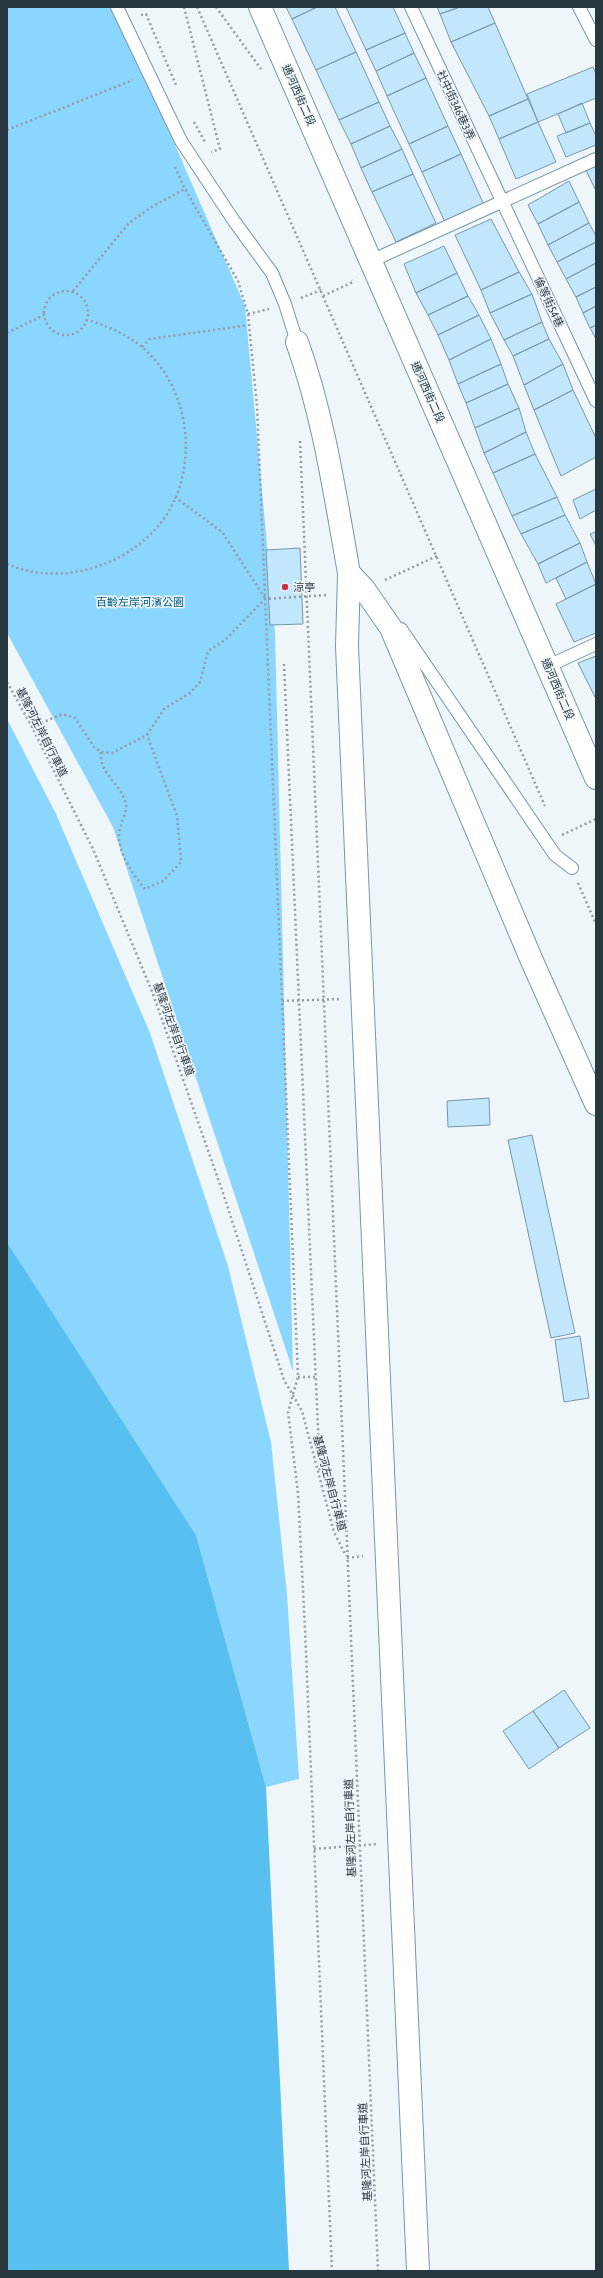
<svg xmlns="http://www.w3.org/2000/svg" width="603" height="2278" font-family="'Asap Condensed','Noto Sans TC',sans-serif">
	<rect width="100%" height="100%" fill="#eff6fa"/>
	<path fill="#8bd6fe" d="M 7,7 L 115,7 L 245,306 L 275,632 L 293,1371 L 113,827 L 7,633 Z
		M 7,719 L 56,814 L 150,1033 L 228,1266 L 271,1442 L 287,1595 L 299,1779 L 266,1787 L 196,1535 L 7,1242 Z"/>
	<path fill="#58c0f1" d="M 7,1242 L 196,1535 L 266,1787 L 289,2271 L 7,2271 Z"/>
	<path fill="#c2e6fb" stroke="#7697a9" d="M 286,7 L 317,7 L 292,19 Z
		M 317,7 L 335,7 L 356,52 L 316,70 L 292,19 Z
		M 346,7 L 393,7 L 405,33 L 366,50 Z
		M 437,7 L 460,7 L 440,14 Z
		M 460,7 L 488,7 L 495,23 L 451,42 L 440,14 Z
		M 495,23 L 528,99 L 489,116 L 451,42 Z
		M 405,33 L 414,53 L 376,71 L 366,50 Z
		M 356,52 L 379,102 L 339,120 L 316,70 Z
		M 414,53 L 426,78 L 387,96 L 376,71 Z
		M 593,67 L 596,74 L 596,98 L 538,122 L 527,94 Z
		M 426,78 L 448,126 L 409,144 L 387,96 Z
		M 528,99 L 538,122 L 499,139 L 489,116 Z
		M 379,102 L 390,126 L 351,144 L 339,120 Z
		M 582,103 L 590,123 L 566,133 L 558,114 Z
		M 538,122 L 556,162 L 516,179 L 499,139 Z
		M 590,123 L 596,136 L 596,145 L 566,157 L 557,136 Z
		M 390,126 L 402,149 L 361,168 L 351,144 Z
		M 448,126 L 461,154 L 422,172 L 409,144 Z
		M 402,149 L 413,174 L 372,192 L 361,168 Z
		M 461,154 L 484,205 L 445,222 L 422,172 Z
		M 596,165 L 596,189 L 595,189 L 586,170 Z
		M 413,174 L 436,223 L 396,242 L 372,192 Z
		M 569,181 L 579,202 L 538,224 L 528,205 Z
		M 579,202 L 589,223 L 548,245 L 538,224 Z
		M 491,219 L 519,272 L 481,290 L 455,235 Z
		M 589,223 L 596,236 L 596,242 L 557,262 L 548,245 Z
		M 596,242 L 596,263 L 566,279 L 557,262 Z
		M 444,246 L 457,273 L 416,293 L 404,264 Z
		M 596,263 L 596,287 L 576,297 L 566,279 Z
		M 519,272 L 532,294 L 490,313 L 481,290 Z
		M 457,273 L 468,296 L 428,315 L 416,293 Z
		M 596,287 L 596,306 L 583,313 L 576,297 Z
		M 532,294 L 542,322 L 504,340 L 490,313 Z
		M 468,296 L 479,315 L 438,335 L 428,315 Z
		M 596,306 L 596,325 L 590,328 L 583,313 Z
		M 479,315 L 491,339 L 449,360 L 438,335 Z
		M 542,322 L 549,339 L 513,356 L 504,340 Z
		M 596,325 L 596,339 L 590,328 Z
		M 491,339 L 501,364 L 458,384 L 449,360 Z
		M 549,339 L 563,364 L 524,385 L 513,356 Z
		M 501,364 L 508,384 L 466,403 L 458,384 Z
		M 563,364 L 573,390 L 534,410 L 524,385 Z
		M 508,384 L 519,408 L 475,428 L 466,403 Z
		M 573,390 L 596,438 L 596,457 L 561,476 L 534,410 Z
		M 519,408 L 526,432 L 484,453 L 475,428 Z
		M 526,432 L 535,454 L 493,473 L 484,453 Z
		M 535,454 L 557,497 L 512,516 L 493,473 Z
		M 596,489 L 596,510 L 580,519 L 573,500 Z
		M 557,497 L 565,515 L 521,534 L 512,516 Z
		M 565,515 L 580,543 L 538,564 L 521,534 Z
		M 596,532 L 596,546 L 590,534 Z
		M 580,543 L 587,562 L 546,583 L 538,564 Z
		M 300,548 L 303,624 L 270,625 L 266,550 Z
		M 587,562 L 596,584 L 566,599 L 556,578 Z
		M 596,584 L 596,633 L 574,642 L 556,604 Z
		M 596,656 L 596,699 L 578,663 Z
		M 489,1098 L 490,1125 L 448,1127 L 447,1101 Z
		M 532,1135 L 575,1333 L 551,1338 L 508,1140 Z
		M 580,1336 L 589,1398 L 564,1402 L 555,1340 Z
		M 564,1690 L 590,1728 L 559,1748 L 533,1711 Z
		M 533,1711 L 559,1748 L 529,1769 L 503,1731 Z"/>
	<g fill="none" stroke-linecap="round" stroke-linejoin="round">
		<g stroke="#7697a9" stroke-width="14">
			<path id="lane" d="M 117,7 L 181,141 L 234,221 L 272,273 L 285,304 L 297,342
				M 411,7 L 596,401
				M 579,7 L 596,40
				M 371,261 L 596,159
				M 396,629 L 401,629 L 555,855 L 572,868
				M 548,666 L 596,644"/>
		</g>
		<g stroke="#7697a9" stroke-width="24">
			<path id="street" d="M 260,7 L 596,778
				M 297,342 C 324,417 335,495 349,573 L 364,589 L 391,628 L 532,961 L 596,1104
				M 349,573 L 347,646 L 418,2271"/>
		</g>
		<path stroke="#929ca1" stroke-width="2.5" stroke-dasharray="2 3" stroke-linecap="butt" d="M 184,7 L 220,149 L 211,152
			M 197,7 L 545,806
			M 216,7 L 261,69
			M 141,15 L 146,14 L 176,85
			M 194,122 L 205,142
			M 7,130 L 133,80
			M 175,167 L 185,189 L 238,281 L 248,314 L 257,406 L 298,1377 L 288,1412 L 298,1493 L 305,1629 L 332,2271
			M44 313a22 22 0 1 1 44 0a22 22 0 1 1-44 0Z
			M 73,291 L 129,223 L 153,206 L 185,189
			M 323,296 L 353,282 L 352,280
			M 301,298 L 321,290
			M 248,314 L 269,309
			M 7,333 L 44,315
			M 142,347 L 150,339 L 249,325
			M 300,441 L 378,2271
			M 175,497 L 222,532 L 265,598
			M 7,564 C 68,591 150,559 176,497 C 197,445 184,383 142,347 C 126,334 107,326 88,320
			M 385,580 L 437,556
			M 284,664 L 320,1473
			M 7,682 L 32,727 L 93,849 L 153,994 L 223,1193 L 284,1380 L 302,1411 L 334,1532 L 346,1556
			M 32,727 L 62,714 L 75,718 L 94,747 L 101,752 L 112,753 L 147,735 L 164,709 L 190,693 L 200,682 L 208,651 L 225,640 L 265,599 L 326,595
			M 101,752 C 99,775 122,784 126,804 C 127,812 122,821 120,828 C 115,850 132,873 145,889 L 163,881 L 181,862 L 177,816 L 147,735
			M 562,835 L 596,819
			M 578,883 L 596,924
			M 282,1001 L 341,999
			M 298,1377 L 316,1377
			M 347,1558 L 363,1556
			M 314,1849 L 377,1844"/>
		<use href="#lane" stroke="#fff" stroke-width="12"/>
		<use href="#street" stroke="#fff" stroke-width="22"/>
	</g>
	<circle fill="#c4343e" stroke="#eff6fa" stroke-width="1.5" cx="285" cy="587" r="4"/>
	<g text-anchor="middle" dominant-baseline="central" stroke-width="3" stroke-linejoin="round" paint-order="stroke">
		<g font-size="11" fill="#29373e" stroke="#eff6fa">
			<text transform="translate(299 95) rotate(66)">通河西街二段</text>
			<text transform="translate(456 105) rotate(65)">社中街346巷3弄</text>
			<text transform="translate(549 302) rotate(65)">倫等街54巷</text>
			<text transform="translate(428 392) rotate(66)">通河西街二段</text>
			<text transform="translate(558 689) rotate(67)">通河西街二段</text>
			<text transform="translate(42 732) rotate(63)">基隆河左岸自行車道</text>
			<text transform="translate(174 1029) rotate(70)">基隆河左岸自行車道</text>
			<text transform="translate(330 1483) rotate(75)">基隆河左岸自行車道</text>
			<text transform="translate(350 1828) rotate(-92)">基隆河左岸自行車道</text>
			<text transform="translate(365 2152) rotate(-93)">基隆河左岸自行車道</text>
		</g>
		<g font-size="11" fill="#29373e" stroke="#eff6fa" text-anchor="start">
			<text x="293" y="587">涼亭</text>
		</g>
		<g font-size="11" fill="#005979" stroke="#eff6fa">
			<text x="140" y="602">百齡左岸河濱公園</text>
		</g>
	</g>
	<rect width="603" height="2278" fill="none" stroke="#29373e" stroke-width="16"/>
</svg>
